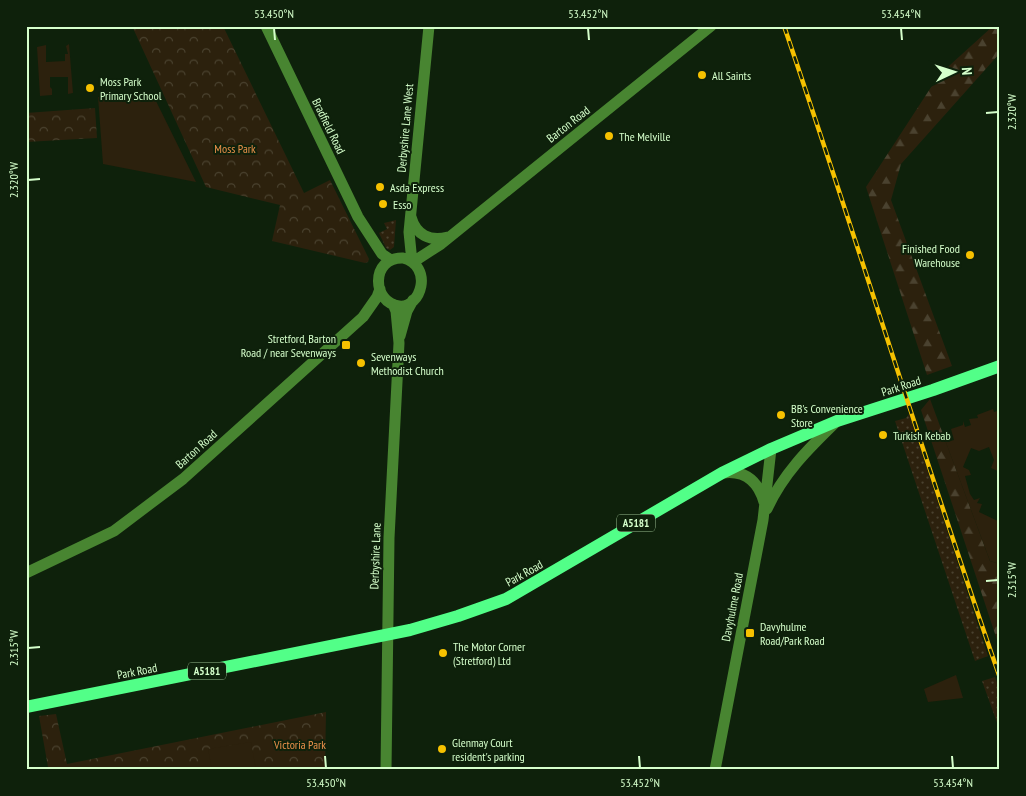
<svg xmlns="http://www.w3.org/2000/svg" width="1026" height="796" font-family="'PT Sans Narrow',sans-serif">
	<defs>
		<pattern id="grass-dots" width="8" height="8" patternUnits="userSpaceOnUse" patternTransform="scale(1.25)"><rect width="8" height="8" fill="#2c210d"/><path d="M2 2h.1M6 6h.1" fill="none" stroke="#4a422f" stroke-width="1.8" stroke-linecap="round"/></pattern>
		<pattern id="forest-firs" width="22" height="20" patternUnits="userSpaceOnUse" patternTransform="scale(1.25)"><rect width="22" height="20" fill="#2c210d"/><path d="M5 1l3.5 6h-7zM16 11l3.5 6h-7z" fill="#4a422f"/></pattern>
		<pattern id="park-crowns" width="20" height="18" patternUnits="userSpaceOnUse" patternTransform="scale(1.25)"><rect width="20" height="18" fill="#2c210d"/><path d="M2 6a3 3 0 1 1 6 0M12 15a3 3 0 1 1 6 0" fill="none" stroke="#4a422f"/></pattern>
	</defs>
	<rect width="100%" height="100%" fill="#0e210b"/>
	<path fill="url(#grass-dots)" d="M 396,220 L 394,247 L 390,250 L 386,248 L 379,233 L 387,229 L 384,223 Z
		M 909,414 L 988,656 L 975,661 L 895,421 L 906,418 Z
		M 995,677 L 1000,690 L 1000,731 L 982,681 Z"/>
	<path fill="url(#forest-firs)" d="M 993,26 L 1000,26 L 1000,53 L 901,164 L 891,200 L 952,366 L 927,375 L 866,187 L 939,75 Z
		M 930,399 L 990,561 L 1000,564 L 1000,649 L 921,410 Z"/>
	<path fill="url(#park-crowns)" d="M 132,26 L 223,26 L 304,193 L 330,180 L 369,259 L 368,262 L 365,263 L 272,241 L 280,205 L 206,187 Z
		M 95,108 L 97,138 L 26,142 L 26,113 Z
		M 326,712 L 325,770 L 38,770 L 48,767 L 39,716 L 56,714 L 67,764 Z"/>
	<path fill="#2c210d" d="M 69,44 L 73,93 L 68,94 L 68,77 L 50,77 L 50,87 L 52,89 L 52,95 L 40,96 L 37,47 L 46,45 L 46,62 L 65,61 L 65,54 L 68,54 L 66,46 Z
		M 152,93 L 196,182 L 103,164 L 98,97 Z
		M 993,409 L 994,412 L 1000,410 L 1000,472 L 991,468 L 994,460 L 989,447 L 979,451 L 971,448 L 963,467 L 969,470 L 971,475 L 965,476 L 970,494 L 974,500 L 980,498 L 977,503 L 982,504 L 979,512 L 1000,522 L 1000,564 L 990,561 L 942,432 L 944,432 L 947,442 L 954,440 L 951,429 L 963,425 L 963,421 L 965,427 L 971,425 L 969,419 L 978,418 L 977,415 Z
		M 956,675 L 963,698 L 928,702 L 924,689 Z
		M 251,742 L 256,770 L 212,770 L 208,749 Z"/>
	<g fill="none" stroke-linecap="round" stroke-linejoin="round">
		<path stroke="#488531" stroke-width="11" d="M 266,26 L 358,217 L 382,254 L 391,260
			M 411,217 C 416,235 430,242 448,237
			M 403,258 C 434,266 421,309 399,306 C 372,303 370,257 403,258 Z
			M 412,262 L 409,232 L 429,26
			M 413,262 L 441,244 L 711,26
			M 400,336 L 407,311 L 413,300
			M 723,473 C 745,470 758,481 764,502
			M 767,509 C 783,474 808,449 836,422
			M 26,573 L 114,531 L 183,479 L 363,317 L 377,297 L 380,289
			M 386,770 L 389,538 L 399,343 L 396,311 L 393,304
			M 715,770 L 763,520 L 771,449"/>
		<path stroke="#52ff88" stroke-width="12" d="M 26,707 L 410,630 L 458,616 L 506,599 L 722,473 L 771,449 L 837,421 L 933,390 L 1000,366"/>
		<g stroke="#f6c100" stroke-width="4.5">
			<path id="rail" d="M 784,26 C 858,243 925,462 1000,678"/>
		</g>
		<use href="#rail" stroke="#0e210b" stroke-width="2.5" stroke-dasharray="8" stroke-linecap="butt"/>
	</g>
	<path fill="none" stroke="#d5ffcb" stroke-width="2" d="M 274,28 L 275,40M 588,28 L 589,40M 901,28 L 902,40M 986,113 L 998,112M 28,180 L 40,179M 986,581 L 998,580M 28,648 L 40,647M 325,756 L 326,768M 639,756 L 640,768M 952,756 L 953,768"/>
	<g fill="#f6c100" stroke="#0e210b" stroke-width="2">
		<circle cx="702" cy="75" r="5"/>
		<circle cx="90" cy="88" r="5"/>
		<circle cx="609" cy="136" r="5"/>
		<circle cx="380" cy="187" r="5"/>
		<circle cx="383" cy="204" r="5"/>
		<circle cx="970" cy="255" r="5"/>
		<rect x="341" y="340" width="10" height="10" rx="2.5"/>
		<circle cx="361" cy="363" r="5"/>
		<circle cx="781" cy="415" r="5"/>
		<circle cx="883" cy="435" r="5"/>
		<rect x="745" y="628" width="10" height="10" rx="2.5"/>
		<circle cx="443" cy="653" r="5"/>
		<circle cx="442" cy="749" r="5"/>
	</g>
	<g text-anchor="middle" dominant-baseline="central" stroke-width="4" stroke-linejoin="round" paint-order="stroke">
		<g fill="#0e210b" stroke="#99bc91" stroke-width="1">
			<rect x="617" y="514.5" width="38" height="17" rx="4"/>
			<rect x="188" y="662.5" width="38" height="17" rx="4"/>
		</g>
		<g font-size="11" font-weight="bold" fill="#d5ffcb">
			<text x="636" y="523">A5181</text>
			<text x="207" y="671">A5181</text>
		</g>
		<g font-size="12" fill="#d5ffcb" stroke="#0e210b" text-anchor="start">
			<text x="712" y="75">All Saints</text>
			<text x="100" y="81">Moss Park<tspan x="100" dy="14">Primary School</tspan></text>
			<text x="619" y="136">The Melville</text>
			<text x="390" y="187">Asda Express</text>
			<text x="393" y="204">Esso</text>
			<text x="960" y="248" text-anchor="end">Finished Food<tspan x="960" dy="14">Warehouse</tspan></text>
			<text x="336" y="338" text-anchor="end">Stretford, Barton<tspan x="336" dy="14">Road / near Sevenways</tspan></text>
			<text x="371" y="356">Sevenways<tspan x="371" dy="14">Methodist Church</tspan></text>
			<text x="791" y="408">BB's Convenience<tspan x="791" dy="14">Store</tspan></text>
			<text x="893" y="435">Turkish Kebab</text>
			<text x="760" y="626">Davyhulme<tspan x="760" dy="14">Road/Park Road</tspan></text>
			<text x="453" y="646">The Motor Corner<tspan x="453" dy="14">(Stretford) Ltd</tspan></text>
			<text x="452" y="742">Glenmay Court<tspan x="452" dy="14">resident's parking</tspan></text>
		</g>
		<g font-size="12" fill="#d5ffcb" stroke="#0e210b">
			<text transform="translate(568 124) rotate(-38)">Barton Road</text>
			<text transform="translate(329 126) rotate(64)">Bradfield Road</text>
			<text transform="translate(405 128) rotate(-85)">Derbyshire Lane West</text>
			<text transform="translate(901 386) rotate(-18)">Park Road</text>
			<text transform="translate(196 449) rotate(-42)">Barton Road</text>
			<text transform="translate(375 556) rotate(-88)">Derbyshire Lane</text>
			<text transform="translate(524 573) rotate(-29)">Park Road</text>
			<text transform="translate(732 607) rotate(-79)">Davyhulme Road</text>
			<text transform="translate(137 671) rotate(-11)">Park Road</text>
		</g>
		<g font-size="12" fill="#eb914b" stroke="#0e210b">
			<text x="235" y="148">Moss Park</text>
			<text x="300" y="744">Victoria Park</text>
		</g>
	</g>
	<rect width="1026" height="796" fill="none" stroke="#0e210b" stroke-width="55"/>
	<g transform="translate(954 72) rotate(86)" stroke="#0e210b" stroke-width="4" paint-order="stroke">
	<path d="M0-4L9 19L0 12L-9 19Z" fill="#d5ffcb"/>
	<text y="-8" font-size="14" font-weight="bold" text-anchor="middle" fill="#d5ffcb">N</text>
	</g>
	<rect x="28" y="28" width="970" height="740" fill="none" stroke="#d5ffcb" stroke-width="2"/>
	<g font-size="12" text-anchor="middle" fill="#d5ffcb">
		<text x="274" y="18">53.450°N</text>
		<text x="588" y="18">53.452°N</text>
		<text x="901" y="18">53.454°N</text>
		<text transform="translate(1012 112) rotate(-90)" y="4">2.320°W</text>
		<text transform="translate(14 180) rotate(-90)" y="4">2.320°W</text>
		<text transform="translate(1012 580) rotate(-90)" y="4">2.315°W</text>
		<text transform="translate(14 648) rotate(-90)" y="4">2.315°W</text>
		<text x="326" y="787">53.450°N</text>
		<text x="640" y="787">53.452°N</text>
		<text x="953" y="787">53.454°N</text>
	</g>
</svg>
